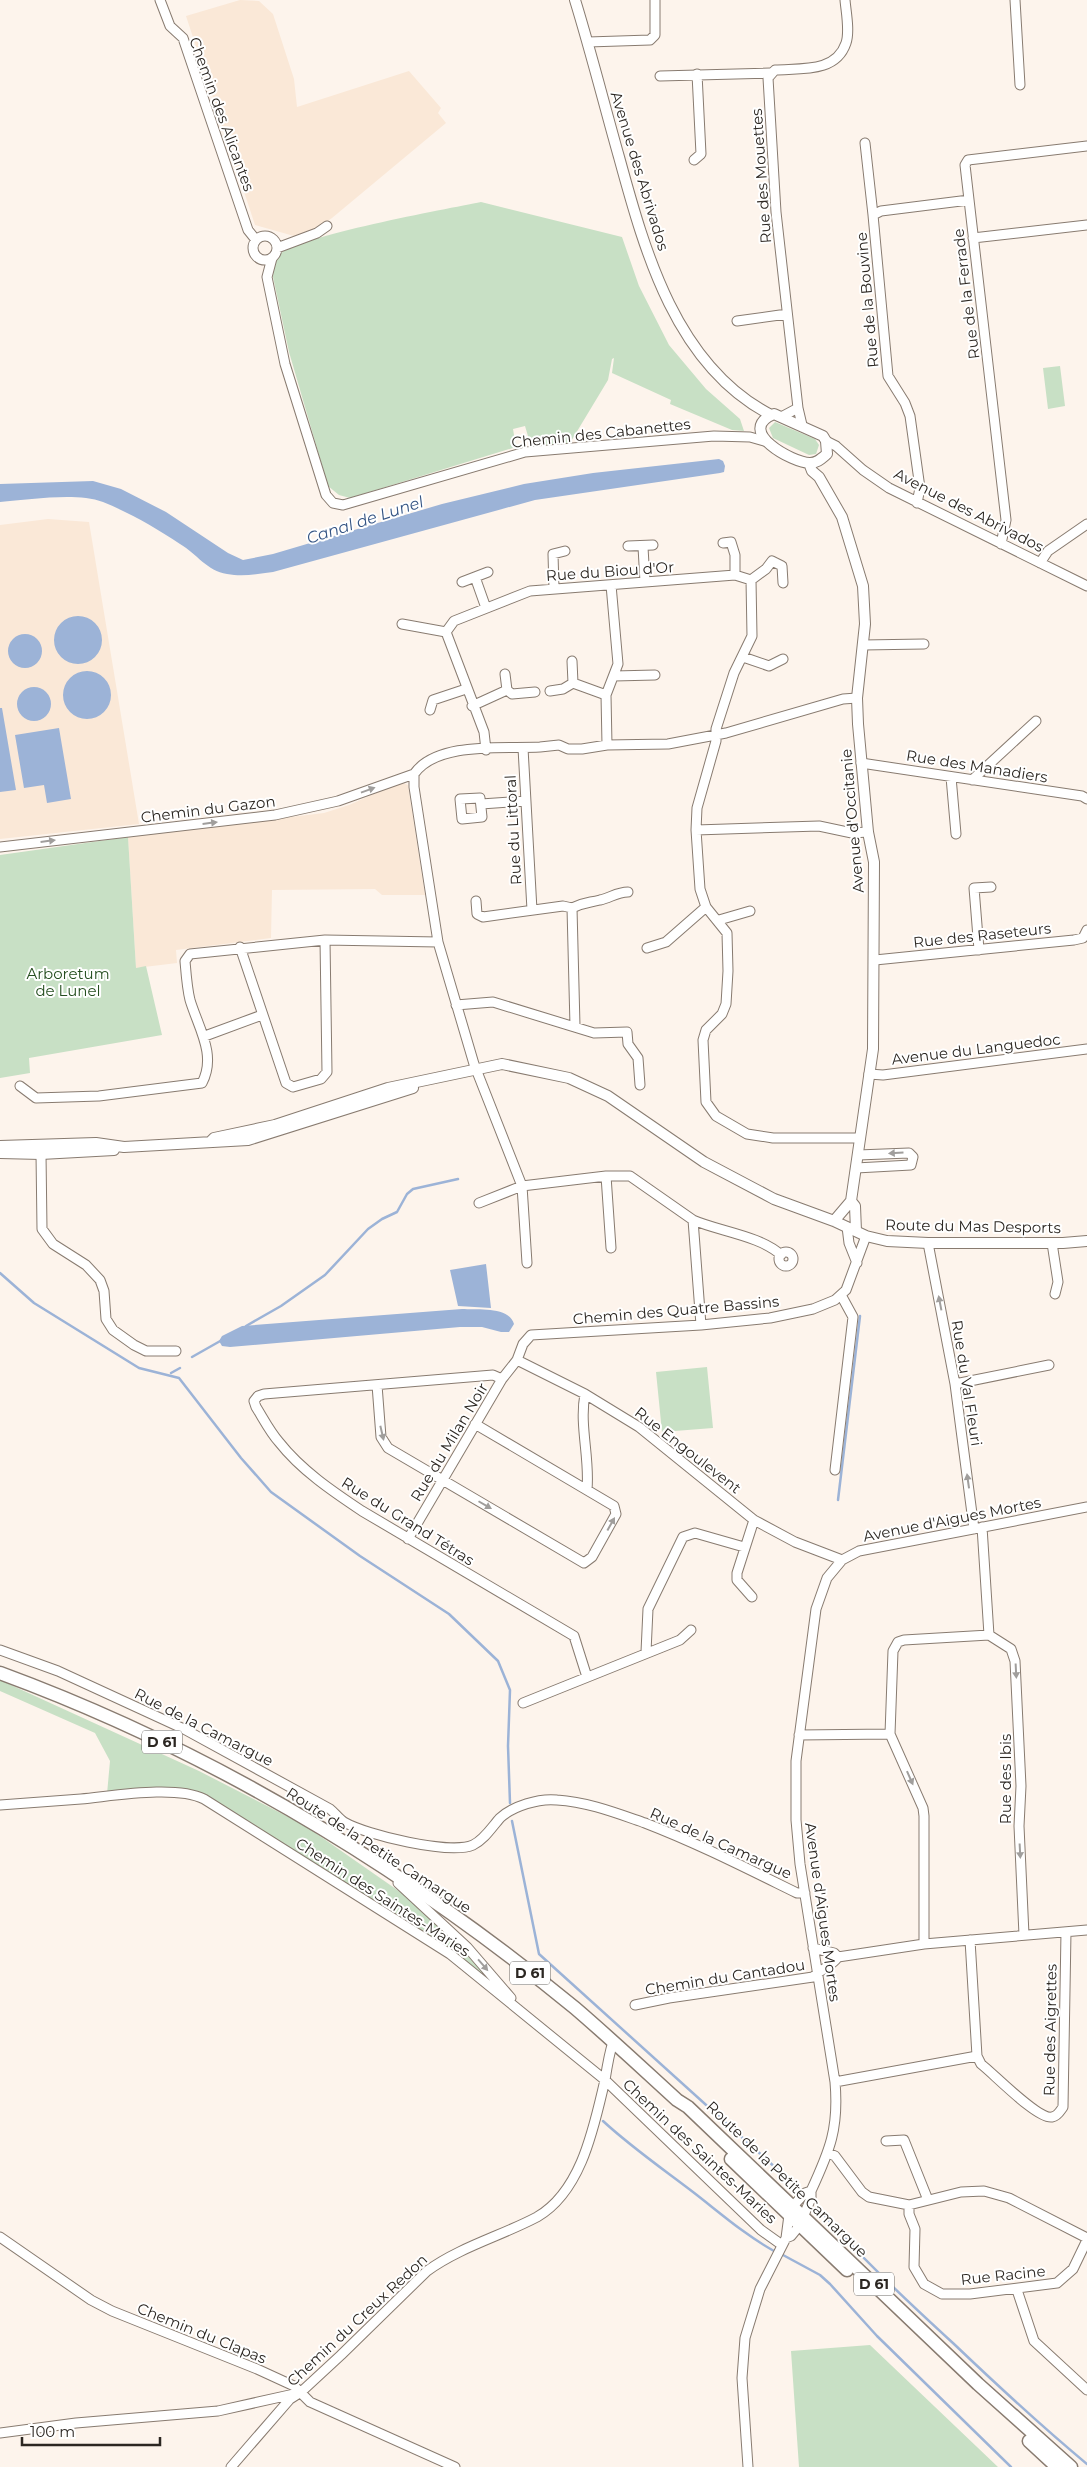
<svg xmlns="http://www.w3.org/2000/svg" width="1087" height="2467" font-family="Montserrat,sans-serif">
	<rect width="100%" height="100%" fill="#fdf4ec"/>
	<path fill="#fae8d7" d="M 240,0 L 259,1 L 273,14 L 294,79 L 297,107 L 409,71 L 441,108 L 438,113 L 446,123 L 332,218 L 309,234 L 294,236 L 255,225 L 186,16 Z
		M 48,519 L 89,522 L 139,824 L 0,839 L 0,525 Z
		M 401,782 L 408,785 L 425,895 L 382,895 L 375,889 L 272,890 L 271,938 L 176,950 L 177,963 L 136,968 L 128,837 L 324,813 L 349,805 Z"/>
	<path fill="#c8e0c5" d="M 481,202 L 622,237 L 639,286 L 669,345 L 706,389 L 740,419 L 744,431 L 732,430 L 670,404 L 671,400 L 612,373 L 614,358 L 612,359 L 608,380 L 570,443 L 536,446 L 530,443 L 525,426 L 513,429 L 516,447 L 350,498 L 339,495 L 328,486 L 289,352 L 273,277 C 274,269 274,262 279,255 C 296,236 447,209 481,202 Z
		M 1060,366 L 1065,406 L 1048,409 L 1043,368 Z
		M 775,422 L 815,439 L 819,445 L 816,454 L 809,455 L 773,438 L 769,428 Z
		M 128,837 L 136,968 L 146,966 L 162,1035 L 29,1058 L 30,1073 L 0,1078 L 0,855 Z
		M 707,1367 L 713,1428 L 662,1432 L 656,1372 Z
		M 0,1680 L 199,1771 L 304,1825 L 416,1903 L 502,1991 L 226,1812 L 206,1795 L 196,1792 L 107,1794 L 110,1761 L 95,1733 L 0,1691 Z
		M 870,2345 L 998,2467 L 799,2467 L 791,2351 Z"/>
	<path fill="#9cb3d7" d="M 719,459 L 723,461 L 725,466 L 724,472 L 720,473 L 535,500 L 273,572 C 257,574 243,577 227,574 C 207,571 197,554 180,544 C 156,528 130,513 103,502 C 75,492 30,500 0,502 L 0,484 L 93,481 L 121,489 L 166,512 L 228,553 L 243,560 L 273,554 L 442,504 L 524,484 L 593,473 Z
		M54 640a24 24 0 1 1 48 0a24 24 0 1 1-48 0Z
		M8 651a17 17 0 1 1 34 0a17 17 0 1 1-34 0Z
		M63 695a24 24 0 1 1 48 0a24 24 0 1 1-48 0Z
		M17 704a17 17 0 1 1 34 0a17 17 0 1 1-34 0Z
		M 0,708 L 2,708 L 16,790 L 0,792 Z
		M 59,728 L 71,799 L 47,803 L 44,785 L 24,788 L 15,735 Z
		M 486,1264 L 491,1308 L 458,1306 L 450,1270 Z
		M 462,1309 C 477,1310 509,1306 514,1324 L 509,1332 L 501,1332 L 482,1327 L 460,1327 L 230,1347 L 222,1346 L 219,1341 L 222,1336 L 242,1326 Z"/>
	<g fill="none" stroke-linecap="round" stroke-linejoin="round">
		<path stroke="#9cb3d7" stroke-width="2.5" d="M 0,1273 L 34,1303 L 139,1368 L 179,1378 L 241,1458 L 271,1492 L 360,1556 L 449,1614 L 498,1661 L 510,1690 L 508,1746 L 510,1803
			M 246,1326 L 281,1306 L 325,1275 L 368,1229 L 382,1219 L 397,1212 L 407,1194 L 413,1189 L 458,1179
			M 192,1357 L 222,1340
			M 171,1373 L 180,1368
			M 838,1500 L 860,1316
			M 512,1821 L 539,1954 L 798,2188
			M 603,2121 C 631,2147 663,2169 693,2192 C 719,2212 745,2235 774,2251
			M 817,2207 C 859,2256 906,2300 954,2344 C 997,2385 1041,2426 1087,2464
			M 783,2255 L 820,2275 L 830,2284 L 877,2336 L 1011,2467"/>
		<g stroke="#887b70" stroke-width="11">
			<path id="minor" d="M 160,0 L 170,26 L 183,38 L 248,230 L 256,240
				M 1015,0 L 1020,85
				M 588,42 L 650,40 L 655,35 L 655,0
				M 660,76 L 770,73
				M 865,143 L 873,215
				M 694,160 L 701,154 L 697,74
				M253 248a12 12 0 1 1 24 0a12 12 0 1 1-24 0Z
				M 973,238 L 1087,225
				M 277,248 L 317,233 L 327,226
				M 272,258 L 267,277 L 285,364 L 326,495 L 333,503 L 343,505 L 525,452 L 714,436 L 750,437 L 764,441
				M 737,321 L 787,314
				M 783,416 L 798,408
				M 802,425 L 798,408 L 776,212 L 768,78 L 775,70 C 801,68 836,73 846,43 C 850,31 846,12 845,0
				M 826,441 L 836,446 L 863,470 L 889,488 L 1087,586
				M 917,503 L 920,488 L 910,416 L 905,403 L 888,376 L 873,215 L 881,211 L 969,200
				M 723,543 L 731,542 L 735,555 L 735,575
				M 1001,544 L 1006,520 L 965,165 L 968,160 L 1087,146
				M 628,546 L 653,545
				M 643,547 L 645,582
				M 1040,563 L 1048,551 L 1087,524
				M 475,577 L 486,608
				M 751,580 L 766,569 L 772,561 L 782,566 L 783,583
				M 462,582 L 488,572
				M 554,588 L 553,554 L 565,551
				M 402,624 L 446,632
				M 863,645 L 924,644
				M 743,657 L 769,666 L 783,659
				M 572,661 L 573,683
				M 505,674 L 507,690
				M 614,676 L 655,675
				M 573,683 L 606,695
				M 507,690 L 512,694 L 535,692
				M 550,691 L 563,689 L 573,683
				M 472,706 L 507,690
				M 430,710 L 433,700 L 466,689
				M 607,745 L 606,695 L 618,664 L 611,585
				M 523,748 L 532,910
				M 486,750 L 484,732 L 446,632 L 454,621 L 530,591 L 735,575 L 751,580 L 752,636 L 734,673 L 716,729 L 716,741 L 697,808 L 696,830 L 700,889 L 706,907 L 727,933 L 728,971 L 726,1004 L 722,1014 L 706,1030 L 703,1040 L 706,1102 L 716,1116 L 747,1134 L 773,1138 L 860,1138
				M 861,763 L 1082,796 L 1087,799
				M 414,774 L 414,787 L 438,942 L 474,1064 L 522,1186 L 527,1263
				M 414,774 C 437,741 504,749 540,747 L 559,745 L 568,749 L 582,749 L 607,745 L 668,744 L 726,733 L 843,699 L 857,698
				M 951,777 L 956,834
				M 972,780 L 1036,721
				M 480,798 L 482,817 L 462,819 L 460,799 Z
				M 481,804 L 525,801
				M 696,830 L 819,826 L 852,833 L 868,832
				M 0,847 L 275,815 L 338,801 L 414,774
				M 476,901 L 477,914 L 483,917 L 563,906 L 572,908 L 575,1026
				M 572,908 C 584,902 588,903 600,900 C 610,898 617,892 628,892
				M 719,920 L 750,911
				M 240,947 L 286,1083 L 293,1087 L 321,1079 L 327,1072 L 325,940
				M 647,948 L 666,942 L 706,907
				M 979,950 L 974,888 L 991,887
				M 875,960 L 1074,940 L 1083,938 L 1087,930
				M 456,1005 L 493,1002 L 594,1033 L 627,1032 L 628,1044 L 638,1058 L 640,1085
				M 205,1036 L 262,1015
				M 869,1074 L 883,1075 L 1087,1049
				M 20,1086 L 36,1098 L 99,1096 L 202,1083 C 217,1055 198,1027 190,1000 C 187,988 186,973 185,961 L 190,954 L 325,940 L 438,942
				M 41,1154 L 42,1229 L 53,1244 L 86,1265 L 100,1280 L 104,1291 L 106,1319 L 113,1330 L 134,1345 L 146,1351 L 176,1351
				M 856,1168 L 911,1165 L 913,1157 L 909,1153 L 858,1155
				M 606,1176 L 611,1248
				M 479,1203 L 522,1186 L 606,1176 L 630,1176 L 693,1220 L 701,1325
				M 693,1220 C 718,1231 761,1236 781,1255
				M 847,1227 L 849,1243 L 857,1263
				M 928,1243 L 955,1384 L 974,1529
				M 1052,1243 L 1058,1282 L 1055,1294
				M779 1259a7 7 0 1 1 14 0a7 7 0 1 1-14 0Z
				M 517,1360 L 585,1394 L 639,1427 L 754,1520 L 795,1542 L 842,1560
				M 502,1379 L 493,1375 L 264,1394 L 258,1396 L 254,1401 L 256,1407 C 263,1418 270,1432 279,1442 C 301,1470 332,1491 362,1511 L 574,1636 L 587,1677
				M 955,1384 L 1049,1365
				M 377,1385 L 381,1437 L 388,1448 L 584,1563 L 592,1557 L 616,1514 L 614,1506 L 475,1424
				M 585,1394 C 579,1425 590,1458 587,1489
				M 835,1470 L 853,1317 L 841,1295
				M 408,1539 L 502,1379 L 517,1360 L 523,1344 L 531,1335 L 701,1325 L 770,1318 L 813,1309 L 835,1300 L 846,1290 L 866,1236
				M 752,1597 L 737,1580 L 737,1573 L 754,1520
				M 989,1635 L 1011,1649 L 1015,1661 L 1021,1786 L 1019,1826 L 1024,1935
				M 0,1650 L 58,1671 L 184,1729 L 330,1809 C 335,1813 339,1819 344,1822 C 366,1835 450,1855 473,1845 C 484,1840 492,1827 500,1818 C 513,1806 539,1798 557,1800 C 588,1802 616,1813 645,1823 C 697,1843 746,1868 797,1893 L 805,1893
				M 646,1652 L 648,1609 L 683,1537 L 695,1533 L 744,1547
				M 523,1703 L 680,1640 L 691,1630
				M 890,1734 L 923,1808 L 924,1816 L 924,1944
				M 799,1735 L 890,1734 L 893,1651 L 898,1642 L 904,1640 L 989,1635 L 982,1527
				M 0,1805 C 27,1803 54,1801 81,1799 C 114,1796 175,1785 204,1799 L 450,1954 L 605,2080 L 761,2230 L 782,2245
				M 398,1883 L 467,1947 L 511,1998
				M 970,1940 L 977,2056 L 981,2064 C 994,2074 1038,2120 1052,2117 C 1058,2116 1060,2111 1063,2107 L 1066,1932
				M 813,1948 L 834,1953 L 838,1957
				M 635,2005 L 669,1998 L 813,1977 C 821,1969 832,1966 838,1957 L 924,1944 L 1087,1930
				M 835,2082 L 977,2056
				M 886,2141 L 904,2140 L 928,2200
				M 828,2153 L 835,2156 L 862,2192 L 869,2197 L 909,2205 L 961,2192 L 984,2191 L 1009,2198 L 1087,2238
				M 909,2205 L 909,2214 L 915,2229 L 914,2267 L 924,2284 L 942,2294 L 970,2294 L 1057,2283 L 1073,2269 L 1087,2240
				M 793,2206 L 805,2193 L 811,2191
				M 804,2215 L 811,2198 L 811,2191 C 830,2150 839,2128 835,2082 L 800,1864 L 796,1820 L 796,1761 L 816,1609 L 827,1578 L 842,1560 L 859,1551 L 1087,1507
				M 0,2237 L 91,2300 L 112,2311 L 257,2369 L 294,2386 L 310,2402 L 455,2467
				M 786,2238 L 791,2236 L 800,2225
				M 1017,2290 L 1034,2341 L 1087,2390
				M 0,2433 L 76,2423 L 218,2411 L 294,2394
				M 231,2467 L 290,2399 L 301,2392 L 341,2355 L 427,2271 C 460,2247 501,2236 537,2217 C 582,2191 594,2126 605,2080 C 607,2067 609,2054 613,2042
				M 748,2467 L 742,2378 L 745,2338 L 760,2289 L 786,2238 L 789,2215"/>
		</g>
		<g stroke="#887b70" stroke-width="12">
			<path id="tertiary" d="M 575,0 C 591,52 604,104 619,157 C 645,252 676,366 771,415
				M 774,414 L 823,436 L 826,441 L 827,454 C 821,459 817,463 810,463 C 793,463 734,431 774,414 Z
				M 809,463 L 812,471 L 819,477 L 842,517 L 863,586 L 865,624 L 857,698 L 858,724 L 868,832 L 874,862 L 873,1049 L 851,1201 L 834,1221
				M 211,1141 L 214,1138 L 275,1125 L 388,1088 L 502,1064 L 569,1078 L 608,1096 L 704,1162 L 774,1199 L 834,1221 L 866,1236 L 887,1241 L 928,1243 L 1063,1243 L 1087,1241
				M 0,1146 L 96,1143 L 124,1147 L 248,1140 L 413,1088
				M 0,1153 L 41,1154 L 114,1150
				M 851,1201 L 855,1206 L 856,1231"/>
		</g>
		<g stroke="#887b70" stroke-width="15">
			<path id="primary" d="M 0,1673 C 209,1750 403,1867 575,2008 C 610,2038 643,2069 677,2100 L 688,2107 L 978,2384 L 1071,2467
				M 731,2159 L 847,2270
				M 1029,2441 L 1057,2467"/>
		</g>
		<use href="#minor" stroke="#fff" stroke-width="9"/>
		<use href="#tertiary" stroke="#fff" stroke-width="10"/>
		<use href="#primary" stroke="#fff" stroke-width="12"/>
	</g>
	<defs><path id="oneway-solid" d="M-6-.8H1V-3.2L6.5 0L1 3.2V.8H-6Z" transform="scale(1.25)"/></defs>
	<g fill="#a09e9c">
		<use href="#oneway-solid" transform="translate(368 790) rotate(-20)"/>
		<use href="#oneway-solid" transform="translate(210 823) rotate(-7)"/>
		<use href="#oneway-solid" transform="translate(48 841) rotate(-7)"/>
		<use href="#oneway-solid" transform="translate(896 1153) rotate(177)"/>
		<use href="#oneway-solid" transform="translate(940 1303) rotate(-101)"/>
		<use href="#oneway-solid" transform="translate(382 1433) rotate(77)"/>
		<use href="#oneway-solid" transform="translate(968 1481) rotate(-98)"/>
		<use href="#oneway-solid" transform="translate(485 1505) rotate(30)"/>
		<use href="#oneway-solid" transform="translate(611 1524) rotate(-61)"/>
		<use href="#oneway-solid" transform="translate(1016 1671) rotate(87)"/>
		<use href="#oneway-solid" transform="translate(910 1778) rotate(66)"/>
		<use href="#oneway-solid" transform="translate(1020 1851) rotate(87)"/>
		<use href="#oneway-solid" transform="translate(483 1965) rotate(49)"/>
	</g>
	<g text-anchor="middle" dominant-baseline="central" stroke-width="4" stroke-linejoin="round" paint-order="stroke">
		<g fill="#fff" stroke="#6b6864" stroke-width="1">
			<rect x="142" y="1730.5" width="40" height="23" rx="4"/>
			<rect x="510" y="1961.5" width="40" height="23" rx="4"/>
			<rect x="854" y="2272.5" width="40" height="23" rx="4"/>
		</g>
		<g font-size="14" font-weight="bold" fill="#2c2722">
			<text x="162" y="1742">D 61</text>
			<text x="530" y="1973">D 61</text>
			<text x="874" y="2284">D 61</text>
		</g>
		<g font-size="15" fill="#2c2722" stroke="#fff">
			<text transform="translate(222 114) rotate(70)">Chemin des Alicantes</text>
			<text transform="translate(640 171) rotate(73)">Avenue des Abrivados</text>
			<text transform="translate(761 176) rotate(-94)">Rue des Mouettes</text>
			<text transform="translate(966 294) rotate(-97)">Rue de la Ferrade</text>
			<text transform="translate(867 300) rotate(-95)">Rue de la Bouvine</text>
			<text transform="translate(601 433) rotate(-6)">Chemin des Cabanettes</text>
			<text transform="translate(969 510) rotate(27)">Avenue des Abrivados</text>
			<text transform="translate(610 571) rotate(-4)">Rue du Biou d'Or</text>
			<text transform="translate(977 766) rotate(9)">Rue des Manadiers</text>
			<text transform="translate(208 809) rotate(-7)">Chemin du Gazon</text>
			<text transform="translate(852 821) rotate(-95)">Avenue d'Occitanie</text>
			<text transform="translate(513 830) rotate(-93)">Rue du Littoral</text>
			<text transform="translate(982 935) rotate(-6)">Rue des Raseteurs</text>
			<text transform="translate(976 1049) rotate(-7)">Avenue du Languedoc</text>
			<text transform="translate(973 1226) rotate(1)">Route du Mas Desports</text>
			<text transform="translate(676 1310) rotate(-5)">Chemin des Quatre Bassins</text>
			<text transform="translate(967 1383) rotate(81)">Rue du Val Fleuri</text>
			<text transform="translate(449 1442) rotate(-59)">Rue du Milan Noir</text>
			<text transform="translate(688 1450) rotate(38)">Rue Engoulevent</text>
			<text transform="translate(952 1519) rotate(-11)">Avenue d'Aigues Mortes</text>
			<text transform="translate(408 1521) rotate(32)">Rue du Grand Tétras</text>
			<text transform="translate(204 1727) rotate(27)">Rue de la Camargue</text>
			<text transform="translate(1005 1779) rotate(-90)">Rue des Ibis</text>
			<text transform="translate(721 1843) rotate(24)">Rue de la Camargue</text>
			<text transform="translate(379 1850) rotate(33)">Route de la Petite Camargue</text>
			<text transform="translate(383 1897) rotate(33)">Chemin des Saintes-Maries</text>
			<text transform="translate(823 1912) rotate(82)">Avenue d'Aigues Mortes</text>
			<text transform="translate(725 1977) rotate(-9)">Chemin du Cantadou</text>
			<text transform="translate(1050 2030) rotate(-89)">Rue des Aigrettes</text>
			<text transform="translate(700 2151) rotate(43)">Chemin des Saintes-Maries</text>
			<text transform="translate(787 2179) rotate(44)">Route de la Petite Camargue</text>
			<text transform="translate(1003 2275) rotate(-6)">Rue Racine</text>
			<text transform="translate(357 2320) rotate(-43)">Chemin du Creux Redon</text>
			<text transform="translate(202 2333) rotate(22)">Chemin du Clapas</text>
		</g>
		<g font-size="15" fill="#254e1f" stroke="#fff">
			<text x="68" y="973">Arboretum<tspan x="68" dy="17">de Lunel</tspan></text>
		</g>
		<g font-size="16" font-style="italic" fill="#335383" stroke="#fff">
			<text transform="translate(365 520) rotate(-18)">Canal de Lunel</text>
		</g>
	</g>
	<path d="M22 2437v8h138v-8" fill="none" stroke="#2c2722" stroke-width="2.5"/>
	<text x="30" y="2437" font-size="15" fill="#2c2722" stroke="#ffffff" stroke-width="4" paint-order="stroke">100 m</text>
</svg>
